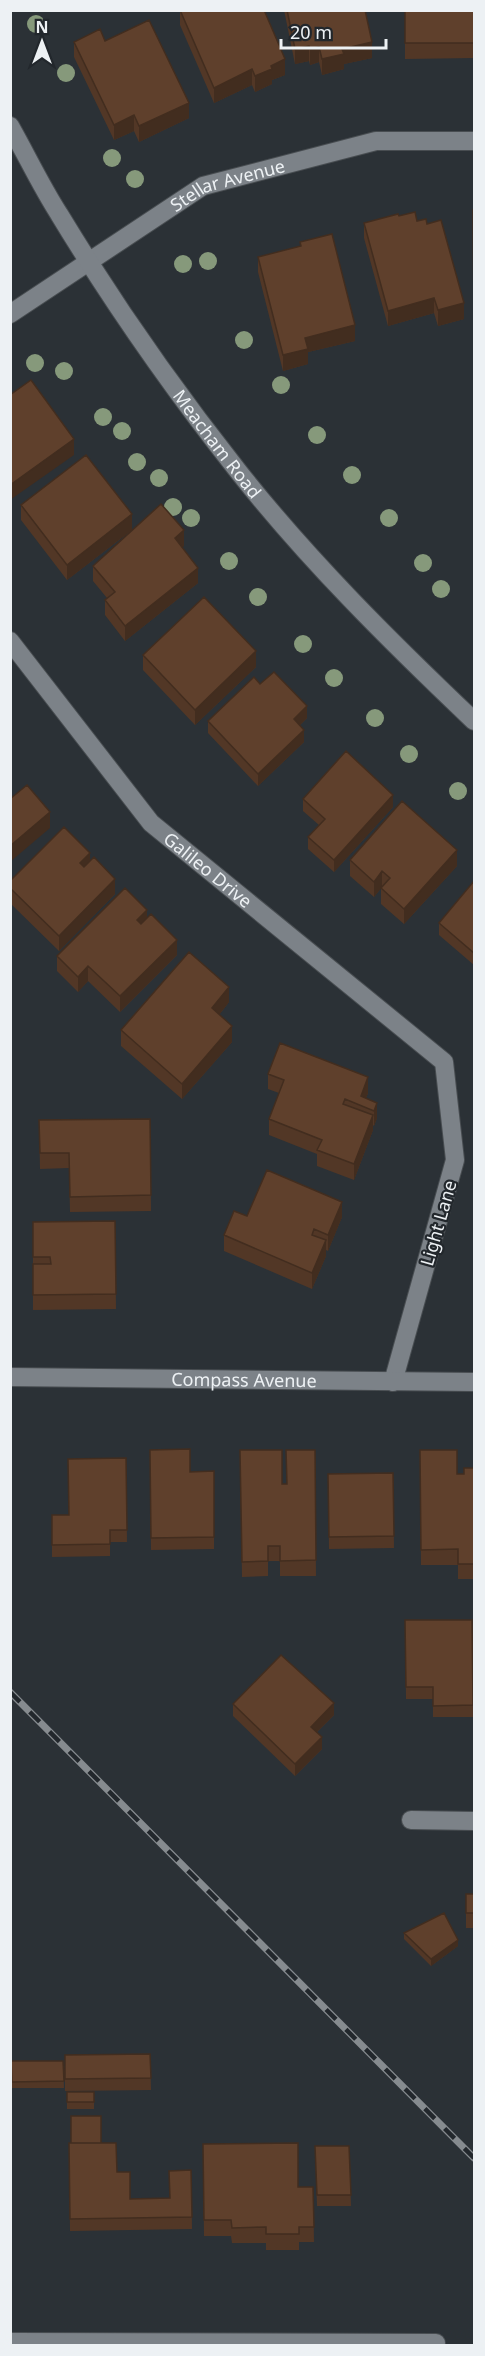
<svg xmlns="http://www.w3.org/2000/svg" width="485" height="2356" font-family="'Noto Sans',sans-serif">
	<rect width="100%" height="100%" fill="#2b3136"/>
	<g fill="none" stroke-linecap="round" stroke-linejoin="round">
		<g stroke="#484d51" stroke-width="20">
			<g id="street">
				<path id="s1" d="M 10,314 L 203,186 L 376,141 L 474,141"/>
				<path id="s2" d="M 10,641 L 151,823 L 444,1062 L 455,1160 L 393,1382"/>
				<path id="s3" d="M 10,1377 L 474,1382"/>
				<path d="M 411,1820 L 474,1821"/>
				<path d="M 10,2342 L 436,2343"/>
			</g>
		</g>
		<g stroke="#484d51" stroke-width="20">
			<g id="secondary">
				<path id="s4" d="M 10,126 C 27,156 41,186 59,214 C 113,303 173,389 238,471 C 309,561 391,642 474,721"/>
			</g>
		</g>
		<use href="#street" stroke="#7c8288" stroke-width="18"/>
		<use href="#secondary" stroke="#7c8288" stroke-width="18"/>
		<g stroke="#868b8f" stroke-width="7">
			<path id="rail" d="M 10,1692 L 474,2158"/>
		</g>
		<use href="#rail" stroke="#22272c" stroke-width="4.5" stroke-dasharray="14" stroke-linecap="butt"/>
	</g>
	<g fill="#86997b">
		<circle cx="36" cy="24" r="9"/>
		<circle cx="66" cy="73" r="9"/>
		<circle cx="112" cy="158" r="9"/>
		<circle cx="135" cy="179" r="9"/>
		<circle cx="208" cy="261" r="9"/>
		<circle cx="183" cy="264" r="9"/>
		<circle cx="244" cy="340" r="9"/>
		<circle cx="35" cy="363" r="9"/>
		<circle cx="64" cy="371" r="9"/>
		<circle cx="281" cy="385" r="9"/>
		<circle cx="103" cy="417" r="9"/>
		<circle cx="122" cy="431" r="9"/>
		<circle cx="317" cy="435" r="9"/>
		<circle cx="137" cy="462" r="9"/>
		<circle cx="352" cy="475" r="9"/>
		<circle cx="159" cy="478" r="9"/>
		<circle cx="173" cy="507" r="9"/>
		<circle cx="191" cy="518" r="9"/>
		<circle cx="389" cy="518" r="9"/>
		<circle cx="229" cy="561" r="9"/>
		<circle cx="423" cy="563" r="9"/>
		<circle cx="441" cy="589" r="9"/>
		<circle cx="258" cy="597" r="9"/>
		<circle cx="303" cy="644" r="9"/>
		<circle cx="334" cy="678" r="9"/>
		<circle cx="375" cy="718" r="9"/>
		<circle cx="409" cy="754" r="9"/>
		<circle cx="458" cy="791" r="9"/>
	</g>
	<path fill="#523726" d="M 180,10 L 285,75 L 272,80 L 272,84 L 255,92 L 252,85 L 214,103 L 180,25 Z
		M 284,10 L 365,10 L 372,58 L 344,64 L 344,69 L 322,75 L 319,62 L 310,65 L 309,61 L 295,64 Z
		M 405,10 L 474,10 L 474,58 L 405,59 Z
		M 105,41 L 189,118 L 139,142 L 134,131 L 114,140 L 74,57 L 74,42 Z
		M 473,210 L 474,210 L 474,321 Z
		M 399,216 L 427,224 L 464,319 L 438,326 L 434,313 L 388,326 L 364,238 L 364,223 Z
		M 300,242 L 355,341 L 308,352 L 308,364 L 283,371 L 258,272 L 258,257 L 300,247 Z
		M 21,505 L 132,530 L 67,580 L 21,520 Z
		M 184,546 L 182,547 L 198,583 L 125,641 L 105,615 L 105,600 L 107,598 L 93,581 L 93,566 Z
		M 143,655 L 256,667 L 195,725 L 143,670 Z
		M 260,684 L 307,718 L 300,725 L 304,742 L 258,786 L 208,733 L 208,721 Z
		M 303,799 L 393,807 L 334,872 L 308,849 L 308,837 L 319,825 L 303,811 Z
		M 350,860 L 457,866 L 404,924 L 381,904 L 381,888 L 382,887 L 374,897 L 350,876 Z
		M 90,861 L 115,894 L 59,951 L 10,903 L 10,881 Z
		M 474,881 L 474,975 L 474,965 L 439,935 L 439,923 Z
		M 147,918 L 177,955 L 120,1012 L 88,981 L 78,992 L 57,971 L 57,956 Z
		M 229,1002 L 219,1015 L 232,1042 L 182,1099 L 121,1046 L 121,1030 Z
		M 268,1074 L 368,1093 L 366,1098 L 377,1103 L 377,1118 L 374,1126 L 373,1125 L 373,1130 L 354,1180 L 317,1166 L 317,1154 L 269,1135 L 269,1119 L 279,1093 L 268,1089 Z
		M 150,1119 L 151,1211 L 70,1212 L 69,1168 L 40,1169 L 39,1120 Z
		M 247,1216 L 342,1217 L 328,1251 L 326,1250 L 326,1256 L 312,1289 L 224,1251 L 224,1235 Z
		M 115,1221 L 116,1309 L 33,1310 L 33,1222 Z
		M 150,1450 L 190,1472 L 214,1471 L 214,1549 L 151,1550 Z
		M 240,1450 L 282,1484 L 287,1484 L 315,1450 L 316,1576 L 280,1576 L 280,1561 L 268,1561 L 268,1576 L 242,1577 Z
		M 420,1450 L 457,1474 L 464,1474 L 474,1468 L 474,1579 L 458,1579 L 458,1565 L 421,1565 Z
		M 126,1458 L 127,1542 L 110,1542 L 110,1556 L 52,1557 L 52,1515 L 69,1515 Z
		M 393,1473 L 394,1548 L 329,1549 L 328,1474 Z
		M 405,1620 L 472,1620 L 473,1717 L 433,1717 L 433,1699 L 406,1699 Z
		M 233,1704 L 334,1715 L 317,1732 L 322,1749 L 295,1776 L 233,1716 Z
		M 466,1894 L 474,1894 L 474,1928 L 466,1928 Z
		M 404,1933 L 458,1946 L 431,1966 L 404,1939 Z
		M 150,2054 L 151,2090 L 65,2091 L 65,2055 Z
		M 11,2061 L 63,2061 L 64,2088 L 12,2088 Z
		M 67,2092 L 94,2092 L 94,2109 L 67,2109 Z
		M 69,2143 L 101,2143 L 130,2199 L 170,2198 L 191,2170 L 192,2229 L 70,2231 Z
		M 203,2144 L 298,2187 L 313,2187 L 314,2242 L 299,2242 L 299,2250 L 266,2250 L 266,2243 L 232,2243 L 231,2236 L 204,2236 Z
		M 315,2146 L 349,2146 L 351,2206 L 317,2206 Z"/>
	<path fill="#422d1f" d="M 372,42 L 372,58 L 344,64 L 344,69 L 322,75 L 322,59 L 342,49 Z
		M 309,46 L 309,61 L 295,64 L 295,49 Z
		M 319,47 L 319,62 L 310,65 L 310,49 Z
		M 285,59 L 285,75 L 272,80 L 272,84 L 255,92 L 255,76 L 271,66 Z
		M 252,69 L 252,85 L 214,103 L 214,88 Z
		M 189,103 L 189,118 L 139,142 L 139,126 Z
		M 134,115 L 134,131 L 114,140 L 114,125 Z
		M 434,298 L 434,313 L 388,326 L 388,311 Z
		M 464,303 L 464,319 L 438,326 L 438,310 Z
		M 355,325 L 355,341 L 308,352 L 308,364 L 283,371 L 283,355 L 305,338 Z
		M 74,439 L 74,455 L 10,500 L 10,485 Z
		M 132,514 L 132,530 L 67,580 L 67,565 Z
		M 184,530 L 184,546 L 175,554 L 175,538 Z
		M 198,568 L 198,583 L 125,641 L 125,626 Z
		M 256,651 L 256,667 L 195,725 L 195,710 Z
		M 307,706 L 307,718 L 294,731 L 294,719 Z
		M 304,730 L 304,742 L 258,786 L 258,774 Z
		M 393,795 L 393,807 L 334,872 L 334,860 Z
		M 50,812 L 50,828 L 10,862 L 10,846 Z
		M 457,850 L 457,866 L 404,924 L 404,909 Z
		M 90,853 L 90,868 L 80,878 L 80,863 Z
		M 382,871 L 382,887 L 374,897 L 374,882 Z
		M 115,879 L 115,894 L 59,951 L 59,936 Z
		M 147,910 L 147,925 L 137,935 L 137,920 Z
		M 177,940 L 177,955 L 120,1012 L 120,996 Z
		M 88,966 L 88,981 L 78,992 L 78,977 Z
		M 229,987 L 229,1002 L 212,1024 L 212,1008 Z
		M 232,1026 L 232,1042 L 182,1099 L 182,1084 Z
		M 368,1077 L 368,1093 L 363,1106 L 361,1096 Z
		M 377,1103 L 377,1118 L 374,1126 L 374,1111 Z
		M 373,1115 L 373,1130 L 354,1180 L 354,1164 Z
		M 342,1202 L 342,1217 L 328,1251 L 328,1235 Z
		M 326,1240 L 326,1256 L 312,1289 L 312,1273 Z
		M 334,1703 L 334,1715 L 311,1738 L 311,1727 Z
		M 322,1737 L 322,1749 L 295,1776 L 295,1764 Z
		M 458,1940 L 458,1946 L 431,1966 L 431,1959 Z"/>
	<path fill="#5f402c" stroke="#422d1f" stroke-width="1.5" d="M 180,10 L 264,10 L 285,59 L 271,66 L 272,69 L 255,76 L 252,69 L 214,88 Z
		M 287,10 L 365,10 L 372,42 L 342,49 L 344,54 L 322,59 L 319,47 L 310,49 L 309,46 L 295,49 Z
		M 405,10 L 474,10 L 474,43 L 405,43 Z
		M 149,20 L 189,103 L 139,126 L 134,115 L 114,125 L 74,42 L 100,29 L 105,41 Z
		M 473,210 L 474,210 L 474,306 Z
		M 415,212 L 417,221 L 426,219 L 427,224 L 441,220 L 464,303 L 438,310 L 434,298 L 388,311 L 364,223 L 398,214 L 399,216 Z
		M 332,234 L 355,325 L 305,338 L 308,349 L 283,355 L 258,257 L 301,246 L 300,242 Z
		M 31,380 L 74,439 L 10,485 L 10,395 Z
		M 86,455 L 132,514 L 67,565 L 21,505 Z
		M 161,504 L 184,530 L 175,538 L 198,568 L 125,626 L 105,600 L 115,592 L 93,566 Z
		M 204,597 L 256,651 L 195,710 L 143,655 Z
		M 274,672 L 307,706 L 294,719 L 304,730 L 258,774 L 208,721 L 254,677 L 260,684 Z
		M 346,751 L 393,795 L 334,860 L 308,837 L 325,819 L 303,799 Z
		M 27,785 L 50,812 L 10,846 L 10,799 Z
		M 402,801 L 457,850 L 404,909 L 381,888 L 390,878 L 382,871 L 374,882 L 350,860 Z
		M 64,827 L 90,853 L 80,863 L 84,867 L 94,857 L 115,879 L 59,936 L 10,888 L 10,881 Z
		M 474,881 L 474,953 L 439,923 Z
		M 125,888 L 147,910 L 137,920 L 141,924 L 151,914 L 177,940 L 120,996 L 88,966 L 78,977 L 57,956 Z
		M 189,952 L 229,987 L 212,1008 L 232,1026 L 182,1084 L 121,1030 Z
		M 280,1043 L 368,1077 L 361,1096 L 377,1103 L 374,1111 L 345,1099 L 343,1104 L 373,1115 L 354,1164 L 317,1150 L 322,1140 L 269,1119 L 284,1080 L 268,1074 Z
		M 150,1119 L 151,1195 L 70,1197 L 69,1153 L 40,1153 L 39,1120 Z
		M 267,1170 L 342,1202 L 328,1235 L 314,1229 L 312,1235 L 326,1240 L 312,1273 L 224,1235 L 234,1211 L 247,1216 Z
		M 115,1221 L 116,1294 L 33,1295 L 33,1264 L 51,1264 L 50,1257 L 33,1257 L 33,1222 Z
		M 190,1449 L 190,1472 L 214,1471 L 214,1537 L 151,1538 L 150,1450 Z
		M 240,1450 L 282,1450 L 282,1484 L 287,1484 L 286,1450 L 315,1450 L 316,1560 L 280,1561 L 280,1546 L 268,1546 L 268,1561 L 242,1562 Z
		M 420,1450 L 457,1450 L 457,1474 L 464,1474 L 464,1468 L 474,1468 L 474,1564 L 458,1564 L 458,1549 L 421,1550 Z
		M 126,1458 L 127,1530 L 110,1530 L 110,1544 L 52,1545 L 52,1515 L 69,1515 L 68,1459 Z
		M 393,1473 L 394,1536 L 329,1537 L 328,1474 Z
		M 405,1620 L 472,1620 L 473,1705 L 433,1706 L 433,1687 L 406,1687 Z
		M 281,1655 L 334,1703 L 311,1727 L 322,1737 L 295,1764 L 233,1704 Z
		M 466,1894 L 474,1894 L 474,1913 L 466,1913 Z
		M 444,1913 L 458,1940 L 431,1959 L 404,1933 Z
		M 150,2054 L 151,2078 L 65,2079 L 65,2055 Z
		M 11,2061 L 63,2061 L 64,2081 L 12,2082 Z
		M 67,2092 L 94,2092 L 94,2102 L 67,2102 Z
		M 71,2116 L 101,2116 L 101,2143 L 71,2143 Z
		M 69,2143 L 116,2143 L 117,2172 L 130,2172 L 130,2199 L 170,2198 L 169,2171 L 191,2170 L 192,2217 L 70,2219 Z
		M 298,2143 L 298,2187 L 313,2187 L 314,2227 L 299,2227 L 299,2234 L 266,2234 L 266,2227 L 232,2228 L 231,2220 L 204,2220 L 203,2144 Z
		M 315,2146 L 349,2146 L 351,2195 L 317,2195 Z"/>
	<g text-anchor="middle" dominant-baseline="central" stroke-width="4.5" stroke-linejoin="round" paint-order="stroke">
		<g font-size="18" fill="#edf1f4" stroke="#22272c">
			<text stroke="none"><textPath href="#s1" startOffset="255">Stellar Avenue</textPath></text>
			<text stroke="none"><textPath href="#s4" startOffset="380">Meacham Road</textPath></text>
			<text stroke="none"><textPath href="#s2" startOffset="304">Galileo Drive</textPath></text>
			<text transform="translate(438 1223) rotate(-74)">Light Lane</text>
			<text stroke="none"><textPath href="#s3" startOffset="234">Compass Avenue</textPath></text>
		</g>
	</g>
	<rect width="485" height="2356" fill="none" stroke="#edf1f4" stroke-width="24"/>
	<g transform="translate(42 42)" stroke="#22272c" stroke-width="4.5" paint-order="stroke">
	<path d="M0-4.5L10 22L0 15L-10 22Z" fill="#edf1f4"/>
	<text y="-9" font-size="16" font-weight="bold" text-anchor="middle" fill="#edf1f4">N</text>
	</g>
	<path d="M281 39v9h105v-9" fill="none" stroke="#edf1f4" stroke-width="3"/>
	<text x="290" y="39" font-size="18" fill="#edf1f4" stroke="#22272c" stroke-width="4.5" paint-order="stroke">20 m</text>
</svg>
